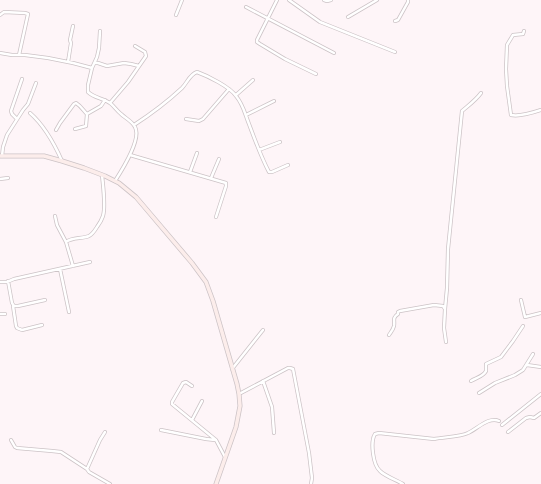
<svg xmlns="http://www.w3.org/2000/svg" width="541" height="484" font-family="'Roboto Condensed',sans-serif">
	<rect width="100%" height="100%" fill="#fef5f8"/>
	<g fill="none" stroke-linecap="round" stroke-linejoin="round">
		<g stroke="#ccc3c6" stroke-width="4">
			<path id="street" d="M 277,0 L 257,40 L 257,42 L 260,44 L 285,59 L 316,74
				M 289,0 L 320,22 L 395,52
				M 324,0 L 327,1 L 331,0
				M 246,7 L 334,53
				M 0,15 L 4,12 L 25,13 L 28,14 L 19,55
				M 176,15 L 182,0
				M 348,17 L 377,0
				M 395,21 L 398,20 L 408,2 L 408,0
				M 100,31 L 99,48 L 97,57 L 92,68 L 88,85 L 88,92 C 94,98 103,98 110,103 C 114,106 117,111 121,114 C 125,118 132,121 135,127 C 142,139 122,170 115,181
				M 524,31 L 523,34 L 513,35 L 507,45 L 506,69 L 507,86 L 511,115 C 520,117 532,113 541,110
				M 0,53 L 12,55 L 25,55 L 48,58 L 73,63 L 92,68
				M 68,62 L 71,43 L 70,40 L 73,26
				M 95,63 L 98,63 L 107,66 L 124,63 L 131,64 L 139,66
				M 236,95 L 253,80
				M 110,103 L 128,82 L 146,56 L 145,52 L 135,46
				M 30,113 C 45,126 54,143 62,161
				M 246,115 L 274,101
				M 17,119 L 12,114 L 11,111 L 22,79
				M 186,119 L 199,121 L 203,119 L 229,89
				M 134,125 C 151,114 167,102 182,88 C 187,83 190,74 197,72 C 208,76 230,87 236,96 C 243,104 245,114 249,124 C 255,140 261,157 269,172 L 272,172 L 288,165
				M 75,129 L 86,126 L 87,114 L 101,106 L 105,100
				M 56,130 L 60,123 L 74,104 L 76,103 C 81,106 83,110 87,114
				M 259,150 L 280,142
				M 130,155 L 226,183 L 226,186 L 216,217
				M 2,156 L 3,147 L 7,135 L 23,110 L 28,104 L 36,83
				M 190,172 L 197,153
				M 211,178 L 219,159
				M 0,179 L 8,178
				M 55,216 L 57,225 L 66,242
				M 73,266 L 66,242 C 72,237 82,239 89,236 C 93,234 95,230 97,227 C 100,223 102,219 103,216 C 106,206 103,186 102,175
				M 60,269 L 69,312
				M 8,281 L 12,303 L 14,306 L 18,306 L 45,300
				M 0,282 L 7,282 L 14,279 L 90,262
				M 521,300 L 525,317 L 541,313
				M 13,306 L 16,326 L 17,328 L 22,330 L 42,325
				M 445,309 L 447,288 L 448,249 L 462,111 C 469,105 476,100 481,93
				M 0,314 L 5,314
				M 389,335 C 391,332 393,330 394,326 C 395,320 392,318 398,314 L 398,312 L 400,311 L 434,305 L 443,306 L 445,309 L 444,328 L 446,342
				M 527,365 L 541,367
				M 232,369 L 263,330
				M 263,381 L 272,407 L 274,433
				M 471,381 C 475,378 483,377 486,371 C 486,369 486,367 486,364 L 501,357 L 513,341 L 523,326
				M 192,386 L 186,382 L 183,383 L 172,402 L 172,404 L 216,440 L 225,457
				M 479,393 L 495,383 L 515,375 L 523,370 L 533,354
				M 239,394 L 288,368 L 290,368 L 293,369 L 309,453 L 312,478 L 311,484
				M 192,420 L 202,401
				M 502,425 L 541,394
				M 161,430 L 206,439 L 215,440
				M 105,432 L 100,440 L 87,469 L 89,472 L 110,484
				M 508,432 L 526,418 L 530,417 L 534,418 L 541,413
				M 11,440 L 15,447 L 17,448 L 52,451 L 61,452 L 87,469
				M 403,484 C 396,480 385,476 380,471 C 373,465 370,442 375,434 L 379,433 L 434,439 C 444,437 460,437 468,433 C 477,429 489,416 499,421"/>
		</g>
		<g stroke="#ccc3c6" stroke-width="5">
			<path id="secondary" d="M 0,156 L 44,156 L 62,161 L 84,168 L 105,176 L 119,183 L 136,197 L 192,263 L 206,282 L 213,301 L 237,384 L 239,394 L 240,406 L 236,427 L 216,484"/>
		</g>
		<use href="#street" stroke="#fff" stroke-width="2.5"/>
		<use href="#secondary" stroke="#fcedeb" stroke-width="3.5"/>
	</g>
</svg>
